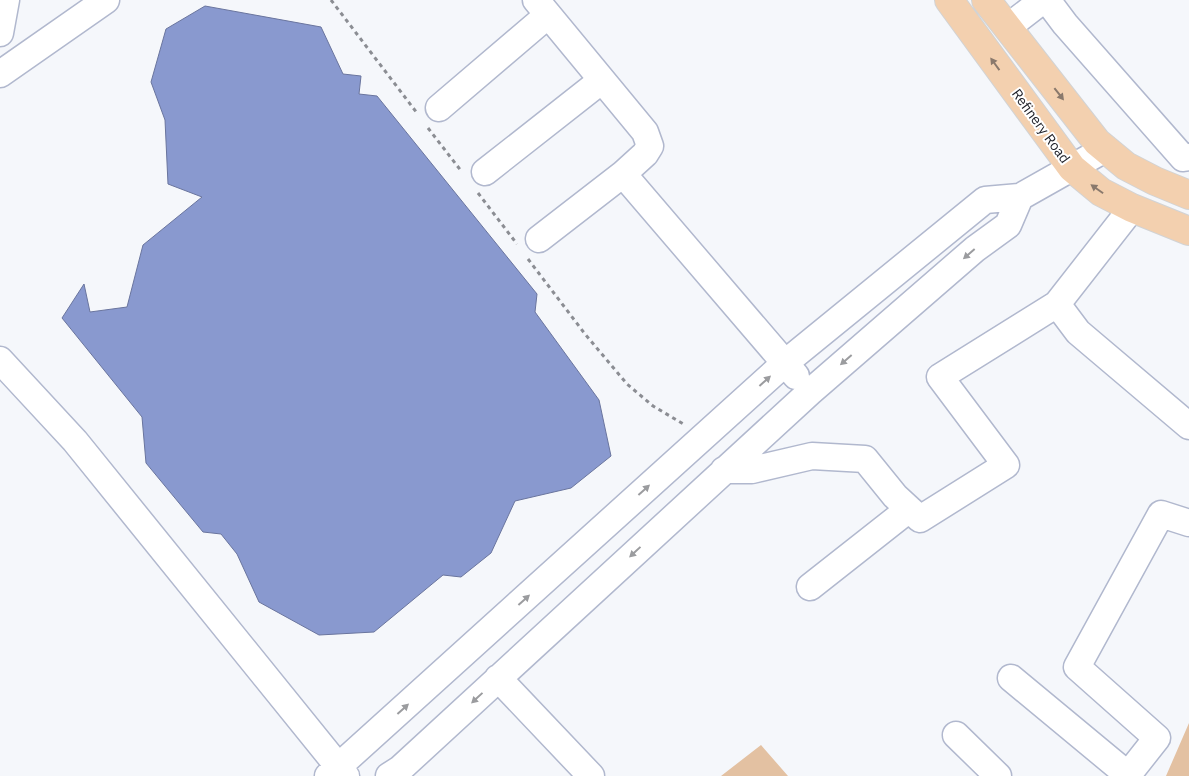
<svg xmlns="http://www.w3.org/2000/svg" width="1189" height="776" font-family="'IBM Plex Sans',sans-serif">
	<rect width="100%" height="100%" fill="#f5f7fb"/>
	<path fill="#e3c1a2" d="M 1189,723 L 1189,776 L 1166,776 Z
		M 761,745 L 788,776 L 721,776 Z"/>
	<path fill="#8999cf" stroke="#6a759e" d="M 205,6 L 321,27 L 343,74 L 361,76 L 359,94 L 377,96 L 537,294 L 535,312 L 599,400 L 611,456 L 571,488 L 515,501 L 491,553 L 461,577 L 443,575 L 374,632 L 319,635 L 259,602 L 237,554 L 221,534 L 203,532 L 146,463 L 142,417 L 62,318 L 84,284 L 90,312 L 127,307 L 143,245 L 202,197 L 168,184 L 165,120 L 151,82 L 166,29 Z"/>
	<g fill="none" stroke-linecap="round" stroke-linejoin="round">
		<g stroke="#b1b8ce" stroke-width="29">
			<path id="minor" d="M 536,0 L 645,132 L 650,146 L 645,154 L 623,174 L 539,239
				M 1047,0 L 1065,24 L 1183,158 L 1189,157
				M 1008,27 L 1043,0
				M 0,33 L 6,0
				M 0,74 L 106,0
				M 439,108 L 548,15
				M 485,172 L 602,80
				M 623,174 L 796,376
				M 1132,208 L 1057,304 L 1078,332 L 1189,426
				M 0,360 L 75,441 L 346,776
				M 724,470 L 752,470 L 812,456 L 865,459 L 895,496 L 920,519 L 1006,465 L 940,377 L 1057,304
				M 810,587 L 909,509
				M 498,678 L 591,776
				M 1011,678 L 1128,775
				M 956,735 L 998,776
				M 328,776 L 785,363 L 985,200 L 1020,197 L 1105,149
				M 389,776 L 400,769 L 810,392 L 975,249 L 1008,225 L 1020,197
				M 1127,776 L 1157,738 L 1077,667 L 1161,514 L 1189,523"/>
		</g>
		<g stroke="#d2d3d4" stroke-width="30">
			<path id="major" d="M 949,0 L 1072,168 L 1101,192 L 1132,208 L 1189,231
				M 986,0 L 1097,142 L 1126,166 L 1155,181 L 1189,195"/>
		</g>
		<path stroke="#8b8d93" stroke-width="3" stroke-dasharray="4 4" stroke-linecap="butt" d="M 331,0 L 417,113
			M 428,128 L 462,172
			M 478,193 L 517,244
			M 528,259 L 585,334 L 627,384 L 653,406 L 685,425"/>
		<use href="#minor" stroke="#fff" stroke-width="26"/>
		<use href="#major" stroke="#f3d0af" stroke-width="28"/>
	</g>
	<defs><path id="oneway-solid" d="M-6-.8H1V-3.2L6.5 0L1 3.2V.8H-6Z" transform="scale(1.25)"/></defs>
	<g fill="#8a796c">
		<use href="#oneway-solid" transform="translate(995 64) rotate(-126)"/>
		<use href="#oneway-solid" transform="translate(1059 94) rotate(52)"/>
		<use href="#oneway-solid" transform="translate(1097 189) rotate(-145)"/>
	</g>
	<g fill="#9b9c9f">
		<use href="#oneway-solid" transform="translate(969 254) rotate(139)"/>
		<use href="#oneway-solid" transform="translate(846 360) rotate(139)"/>
		<use href="#oneway-solid" transform="translate(765 381) rotate(-42)"/>
		<use href="#oneway-solid" transform="translate(644 490) rotate(-42)"/>
		<use href="#oneway-solid" transform="translate(635 552) rotate(137)"/>
		<use href="#oneway-solid" transform="translate(524 600) rotate(-42)"/>
		<use href="#oneway-solid" transform="translate(477 698) rotate(137)"/>
		<use href="#oneway-solid" transform="translate(403 709) rotate(-42)"/>
	</g>
	<g text-anchor="middle" dominant-baseline="central" stroke-width="4" stroke-linejoin="round" paint-order="stroke">
		<g font-size="14" fill="#20222a" stroke="#fff">
			<text transform="translate(1041 126) rotate(54)">Refinery Road</text>
		</g>
	</g>
</svg>
